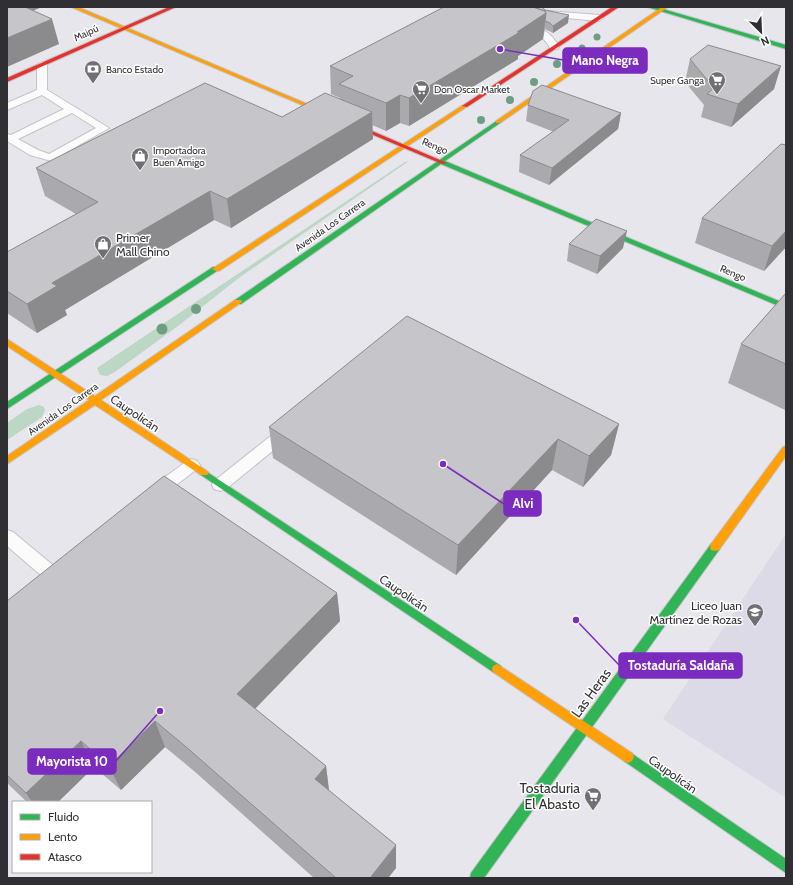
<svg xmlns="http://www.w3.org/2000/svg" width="793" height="885" font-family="Cabin,sans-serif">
	<rect width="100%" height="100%" fill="#e6e6ec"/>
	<path fill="#dbdae6" d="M 786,534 L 786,798 L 663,719 Z"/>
	<path fill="#bcd7c4" d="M 409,161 L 240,277 L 178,326 L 115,372 L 107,376 L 100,375 L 97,368 L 103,364 L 405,162 Z
		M 39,405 L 44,407 L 45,410 L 42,417 L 7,440 L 7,423 L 27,409 Z"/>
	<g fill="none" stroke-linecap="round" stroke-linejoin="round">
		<g stroke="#c3c3c8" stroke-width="2">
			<path id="lane" d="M 548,11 L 599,15 L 603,18 L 599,21 L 545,16 L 544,14 Z
				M 526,23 C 541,27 552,33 559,47 L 557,49 L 551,49 C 542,35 538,33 523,28 L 522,26 Z
				M 42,62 L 47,65 L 47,90 L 109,128 L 51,161 L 30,155 L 7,141 L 7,134 L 11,135 L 64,109 L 42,95 L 7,110 L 7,103 L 37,90 L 37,65 ZM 72,113 L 96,128 L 49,154 L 38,150 L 18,139 Z
				M 287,426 L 292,427 L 294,431 L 292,435 L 226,489 L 220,491 L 214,489 L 212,485 L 214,481 L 282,427 Z
				M 192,459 L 197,461 L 200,465 L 197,469 L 162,496 L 156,498 L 150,496 L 148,492 L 150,488 L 187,461 Z
				M 7,530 L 13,532 L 55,567 L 57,572 L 55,577 L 49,579 L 43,577 L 7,546 Z"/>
		</g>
		<g stroke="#c3c3c8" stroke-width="2">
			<path id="fast" d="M 647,7 L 656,7 L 786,45 L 786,49 Z
				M 498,120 L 501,122 L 500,123 L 445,161 L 786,304 L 786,309 L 441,164 L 241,304 L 235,304 L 234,302 L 235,300 Z
				M 213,267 L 216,267 L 220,269 L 7,409 L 7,402 Z
				M 204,470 L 501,666 L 502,669 L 501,672 L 497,674 L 493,672 L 201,475 L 199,473 L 201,471 Z
				M 715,543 L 719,544 L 720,547 L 719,550 L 484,878 L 470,878 L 471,873 L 711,544 Z
				M 628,751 L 786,859 L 786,873 L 624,761 L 622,757 L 624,753 Z"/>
		</g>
		<g stroke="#c3c3c8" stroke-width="2">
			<path id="slow" d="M 71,7 L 78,7 L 312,106 L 307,107 Z
				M 662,7 L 668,7 L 500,123 L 496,123 L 496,121 Z
				M 463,105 L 468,106 L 219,271 L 216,271 L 212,269 Z
				M 235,300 L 241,300 L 242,302 L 101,400 L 207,471 L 209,473 L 207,475 L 201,475 L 95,405 L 7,464 L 7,456 L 89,400 L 7,346 L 7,339 L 95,396 Z
				M 786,446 L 786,456 L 719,550 L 715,551 L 711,550 L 710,547 L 711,544 L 783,447 Z
				M 497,664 L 632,753 L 634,757 L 632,761 L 628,763 L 624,761 L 493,672 L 492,669 L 493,666 Z"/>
		</g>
		<g stroke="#c3c3c8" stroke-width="2">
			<path id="jam" d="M 169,7 L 176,7 L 7,82 L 7,78 Z
				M 612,7 L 619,7 L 467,107 L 462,106 Z
				M 307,105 L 311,105 L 447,163 L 442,164 L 307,107 Z"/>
		</g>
		<use href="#lane" fill="#fbfbfc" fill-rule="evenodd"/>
		<use href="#fast" fill="#30b455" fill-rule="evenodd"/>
		<use href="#slow" fill="#ff9f0a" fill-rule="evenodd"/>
		<use href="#jam" fill="#e5322d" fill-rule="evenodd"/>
	</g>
	<g fill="#6f9d84">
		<circle cx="597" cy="37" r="3.5"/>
		<circle cx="582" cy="48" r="3.5"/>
		<circle cx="557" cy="64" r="4"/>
		<circle cx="534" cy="82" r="4"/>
		<circle cx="510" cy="100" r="4"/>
		<circle cx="481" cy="120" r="4"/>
		<circle cx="196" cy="309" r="5"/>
		<circle cx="162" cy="329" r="5.5"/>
	</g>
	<path fill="#aaaaae" d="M 545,10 L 568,23 L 553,33 L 545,29 L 543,39 L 518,56 L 518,59 L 409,126 L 400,123 L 386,131 L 372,125 L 373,139 L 231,228 L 214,220 L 65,310 L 67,315 L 37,333 L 7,313 L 7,252 L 76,214 L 45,196 L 36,168 L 282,117 L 340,99 L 340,98 L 331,94 L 330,66 Z
		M 690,59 L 774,89 L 731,127 L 701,117 L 704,105 L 685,82 Z
		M 528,105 L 621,113 L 618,129 L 549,185 L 519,172 L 520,155 L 554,132 L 526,121 Z
		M 786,145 L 786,247 L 764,271 L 695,243 L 702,218 Z
		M 569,244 L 623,248 L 597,274 L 567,261 Z
		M 786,293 L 786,409 L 785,410 L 728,383 L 741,344 Z
		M 619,424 L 611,455 L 583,487 L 552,470 L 456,575 L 273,458 L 269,427 Z
		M 337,593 L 340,621 L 255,709 L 326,766 L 329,790 L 396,868 L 388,878 L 314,878 L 194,771 L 165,747 L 121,790 L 94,767 L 58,802 L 27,802 L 7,783 L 7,601 Z"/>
	<path fill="#8b8b8d" d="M 7,7 L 42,7 L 9,21 Z
		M 546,13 L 543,39 L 518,56 L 518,59 L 409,126 L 409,98 Z
		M 569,15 L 568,23 L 553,33 L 553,26 Z
		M 52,19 L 59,44 L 7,67 L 7,38 Z
		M 781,66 L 774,89 L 731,127 L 738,104 Z
		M 400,95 L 400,123 L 386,131 L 386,103 Z
		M 372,112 L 373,139 L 231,228 L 227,199 Z
		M 621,113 L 618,129 L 549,185 L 552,168 Z
		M 210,191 L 214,220 L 65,310 L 67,315 L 37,333 L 27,304 L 52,283 Z
		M 627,231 L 623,248 L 597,274 L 600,256 Z
		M 786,231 L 786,247 L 764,271 L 772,246 Z
		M 619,424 L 611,455 L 583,487 L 589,456 Z
		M 558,439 L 552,470 L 456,575 L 458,545 Z
		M 337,593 L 340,621 L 243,721 L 237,694 Z
		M 155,721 L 165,747 L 121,790 L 109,766 Z
		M 81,741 L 94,767 L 58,802 L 32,802 L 26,793 Z
		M 326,766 L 329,791 L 315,779 Z
		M 396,845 L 396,868 L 388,878 L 370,878 Z"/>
	<path fill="#c6c6ca" stroke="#8b8b8d" d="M 7,7 L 25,7 L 52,19 L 7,38 Z
		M 444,7 L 533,7 L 545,11 L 546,13 L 517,32 L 520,32 L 409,98 L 400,95 L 386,103 L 339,84 L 353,76 L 330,66 Z
		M 533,7 L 542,7 L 545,10 L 569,15 L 553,26 L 550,23 L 545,21 L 546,13 L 545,11 Z
		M 708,45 L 781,66 L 738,104 L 707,94 L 714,88 L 690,59 Z
		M 205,83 L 282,117 L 325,93 L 372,112 L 227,199 L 210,191 L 52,283 L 57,286 L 27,304 L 7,291 L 7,252 L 98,202 L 36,168 Z
		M 542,85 L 621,113 L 552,168 L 520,155 L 569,120 L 528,105 L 533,91 Z
		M 781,144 L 786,145 L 786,231 L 772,246 L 702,218 Z
		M 596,219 L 627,231 L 600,256 L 569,244 Z
		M 786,293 L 786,364 L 741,344 Z
		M 407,316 L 619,424 L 589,456 L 558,439 L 458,545 L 269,427 Z
		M 164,476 L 337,593 L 237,694 L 326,766 L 315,779 L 396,845 L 370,878 L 336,878 L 185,746 L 155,721 L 109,766 L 81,741 L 26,793 L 7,775 L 7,601 Z"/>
	<defs>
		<g id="bank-pin" transform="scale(0.9)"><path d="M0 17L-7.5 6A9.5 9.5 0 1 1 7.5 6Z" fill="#707074" stroke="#fff"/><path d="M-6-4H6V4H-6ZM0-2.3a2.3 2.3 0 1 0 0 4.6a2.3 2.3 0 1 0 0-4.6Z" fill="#fff"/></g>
		<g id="supermarket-pin" transform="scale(0.9)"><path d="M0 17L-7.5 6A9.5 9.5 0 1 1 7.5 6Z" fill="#707074" stroke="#fff"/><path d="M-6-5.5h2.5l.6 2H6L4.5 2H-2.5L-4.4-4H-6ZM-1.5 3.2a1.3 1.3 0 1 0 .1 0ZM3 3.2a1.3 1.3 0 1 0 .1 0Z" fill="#fff"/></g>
		<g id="shop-pin" transform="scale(0.9)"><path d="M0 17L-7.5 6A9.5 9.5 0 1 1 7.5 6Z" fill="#707074" stroke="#fff"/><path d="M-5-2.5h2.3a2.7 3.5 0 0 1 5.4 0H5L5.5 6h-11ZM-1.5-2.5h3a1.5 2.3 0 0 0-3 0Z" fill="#fff"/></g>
		<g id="school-pin" transform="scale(0.9)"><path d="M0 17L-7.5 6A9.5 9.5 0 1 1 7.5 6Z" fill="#707074" stroke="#fff"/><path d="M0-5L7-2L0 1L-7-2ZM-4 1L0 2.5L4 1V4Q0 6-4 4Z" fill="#fff"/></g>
	</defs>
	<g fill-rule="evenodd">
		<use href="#bank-pin" x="93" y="69"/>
		<use href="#supermarket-pin" x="717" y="80"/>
		<use href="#supermarket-pin" x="421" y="89"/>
		<use href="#shop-pin" x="140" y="156"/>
		<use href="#shop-pin" x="103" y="244"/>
		<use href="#school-pin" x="755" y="612"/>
		<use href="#supermarket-pin" x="593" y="796"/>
	</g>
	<g text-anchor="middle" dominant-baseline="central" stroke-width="3" stroke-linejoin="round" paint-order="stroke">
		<g font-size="10" fill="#303034" stroke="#fff">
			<text transform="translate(86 33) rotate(-24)">Maipú</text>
			<text transform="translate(435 146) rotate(23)">Rengo</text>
			<text transform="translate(330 225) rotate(-35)">Avenida Los Carrera</text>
			<text transform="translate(733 273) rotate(23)">Rengo</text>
			<text transform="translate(63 409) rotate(-35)">Avenida Los Carrera</text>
		</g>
		<g font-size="10" fill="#303034" stroke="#fff" text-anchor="start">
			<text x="106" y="69">Banco Estado</text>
			<text x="704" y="80" text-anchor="end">Super Ganga</text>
			<text x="434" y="89">Don Oscar Market</text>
			<text x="153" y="150">Importadora<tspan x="153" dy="12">Buen Amigo</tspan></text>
		</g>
		<g font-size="12" fill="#303034" stroke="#fff" text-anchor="start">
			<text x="116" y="237">Primer<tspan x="116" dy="14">Mall Chino</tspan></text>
			<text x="742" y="605" text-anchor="end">Liceo Juan<tspan x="742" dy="14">Martínez de Rozas</tspan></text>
		</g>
		<g font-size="12" fill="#303034" stroke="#fff">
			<text transform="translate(135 413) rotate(34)">Caupolicán</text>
			<text transform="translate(404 593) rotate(34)">Caupolicán</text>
			<text transform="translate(673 774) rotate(35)">Caupolicán</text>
		</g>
		<g font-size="14" fill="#303034" stroke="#fff">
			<text transform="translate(591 693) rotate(-54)">Las Heras</text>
		</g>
		<g font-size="14" fill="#303034" stroke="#fff" text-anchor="end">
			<text x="580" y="788">Tostaduria<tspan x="580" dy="16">El Abasto</tspan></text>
		</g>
	</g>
	<path fill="none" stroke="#7b2cbf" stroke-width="1.5" d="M500 49L563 60M443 464L504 504M576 620L619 665M160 711L116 761"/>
	<g fill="#7b2cbf" stroke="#fff" stroke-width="1.5">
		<circle cx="500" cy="49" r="4"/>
		<circle cx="443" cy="464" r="4"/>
		<circle cx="576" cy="620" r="4"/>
		<circle cx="160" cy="711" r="4"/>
	</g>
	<g fill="#7b2cbf" stroke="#7b2cbf" stroke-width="1.5">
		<rect x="563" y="48" width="84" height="25" rx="4"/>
		<rect x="504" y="491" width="37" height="25" rx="4"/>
		<rect x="619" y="653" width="123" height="25" rx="4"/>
		<rect x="28" y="749" width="88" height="25" rx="4"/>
	</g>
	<g font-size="13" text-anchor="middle" font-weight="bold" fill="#fff">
		<text x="605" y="65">Mano Negra</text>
		<text x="523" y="508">Alvi</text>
		<text x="681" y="670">Tostaduría Saldaña</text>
		<text x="72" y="766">Mayorista 10</text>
	</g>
	<rect width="793" height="885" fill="none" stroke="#303034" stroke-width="16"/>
	<rect x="12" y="801" width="140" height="72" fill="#ffffff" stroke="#acacae"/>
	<rect x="20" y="814" width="20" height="6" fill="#30b455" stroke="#acacae"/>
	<text x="48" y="821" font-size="12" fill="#303034">Fluido</text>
	<rect x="20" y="834" width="20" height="6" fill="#ff9f0a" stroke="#acacae"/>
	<text x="48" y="841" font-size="12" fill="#303034">Lento</text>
	<rect x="20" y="854" width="20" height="6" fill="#e5322d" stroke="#acacae"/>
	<text x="48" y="861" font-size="12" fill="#303034">Atasco</text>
	<g transform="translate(761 32) rotate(156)" stroke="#ffffff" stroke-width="3" paint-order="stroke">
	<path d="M0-3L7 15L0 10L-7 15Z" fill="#303034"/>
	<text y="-6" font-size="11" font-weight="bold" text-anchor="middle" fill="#303034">N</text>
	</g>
</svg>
